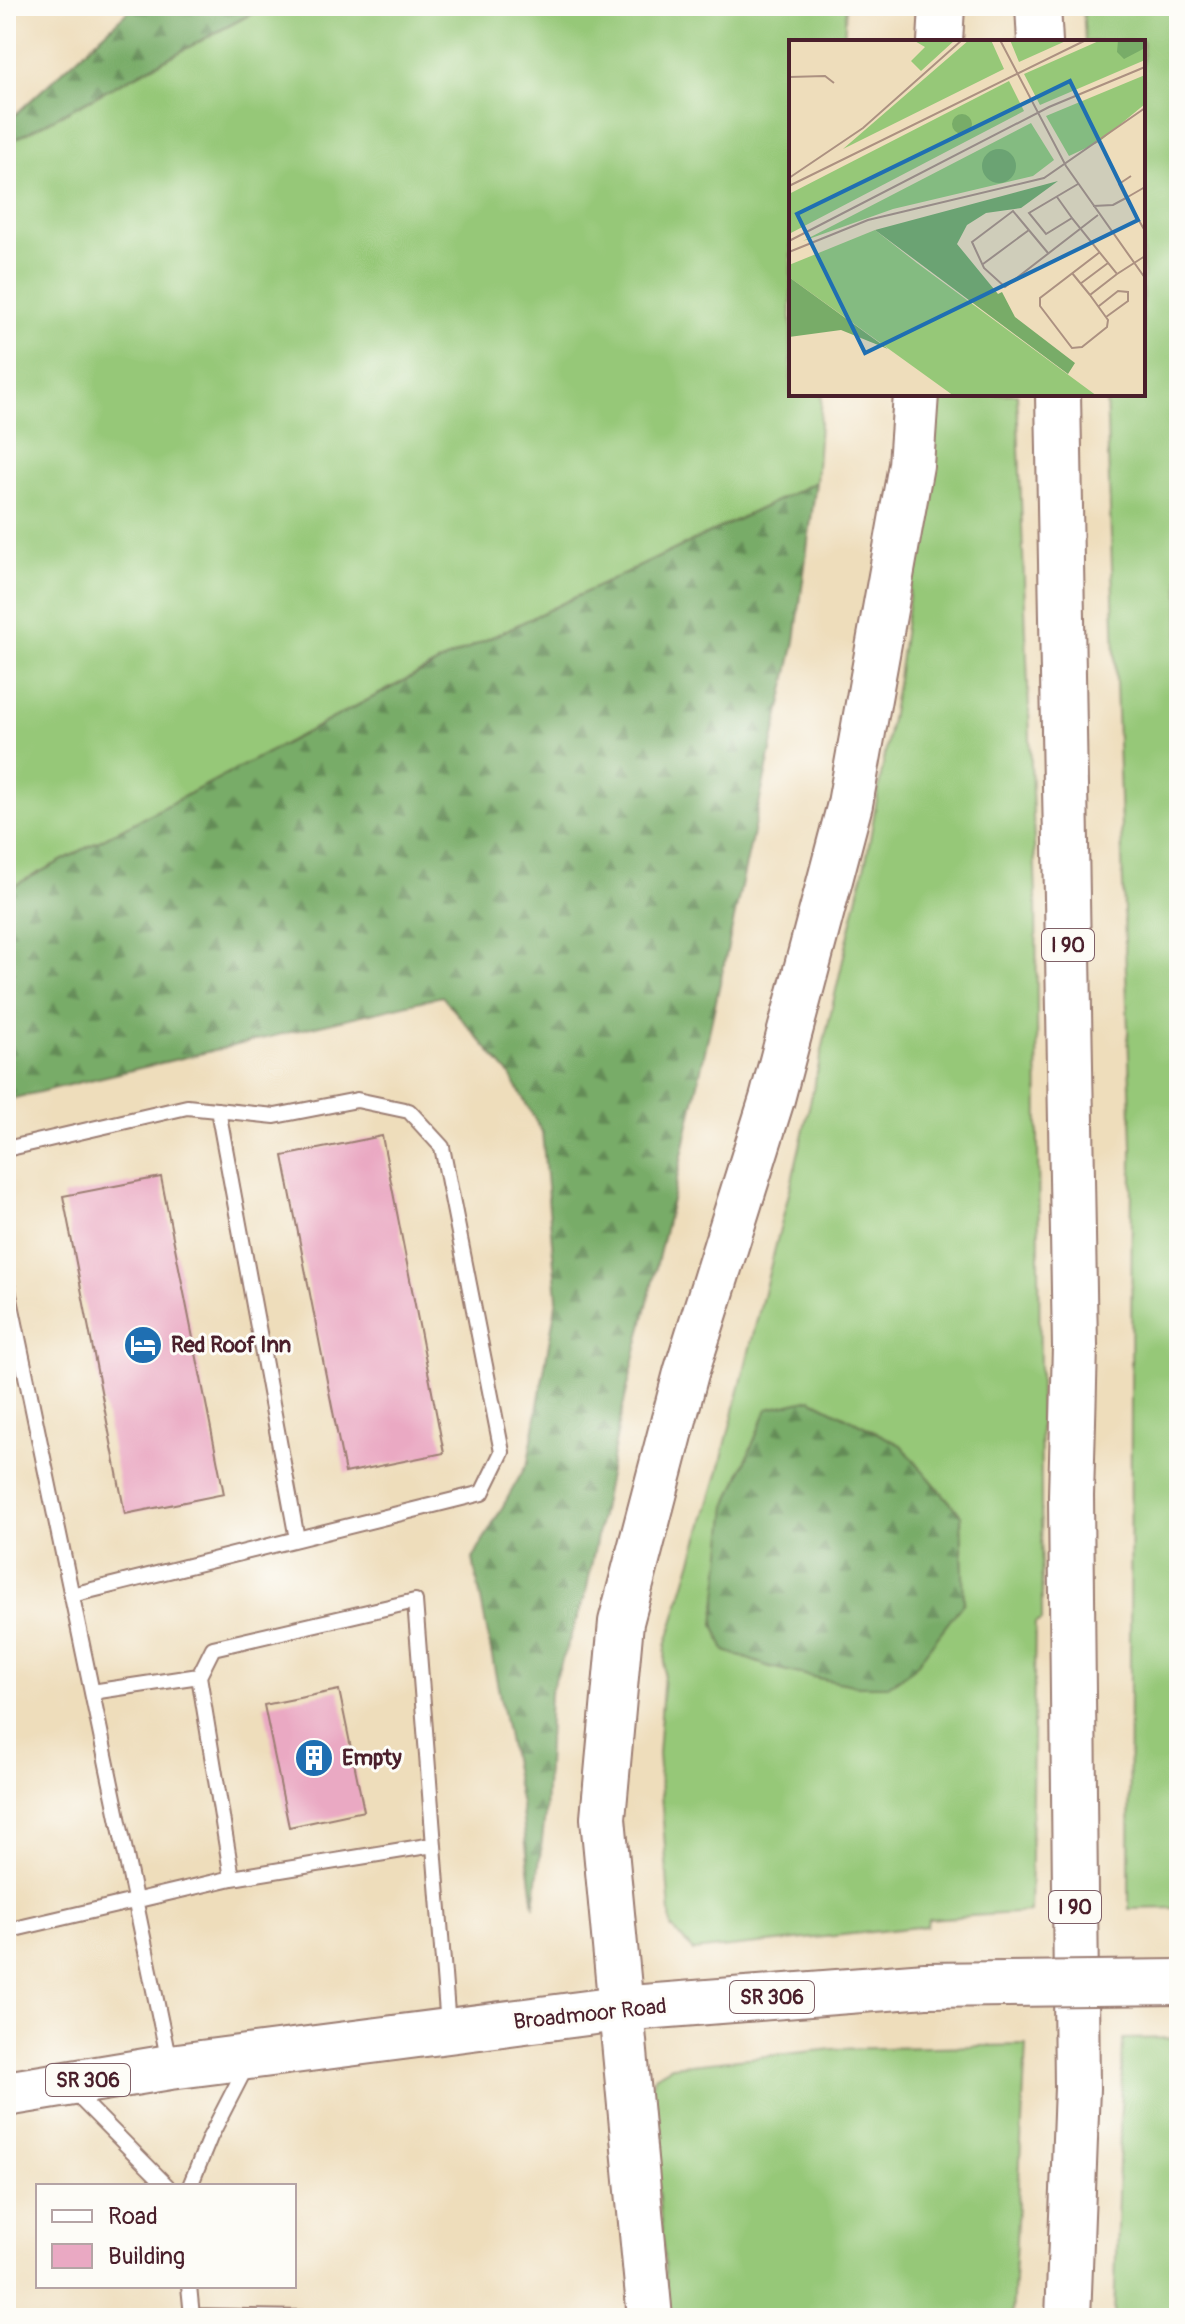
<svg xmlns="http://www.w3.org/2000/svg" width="1185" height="2324" font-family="Pangolin,sans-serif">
	<defs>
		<pattern id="forest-firs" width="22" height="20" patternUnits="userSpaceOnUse" patternTransform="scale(2)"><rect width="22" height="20" fill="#78ac68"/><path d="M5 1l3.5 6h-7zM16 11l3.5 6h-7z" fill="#648b56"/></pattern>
	</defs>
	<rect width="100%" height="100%" fill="#fdfcf7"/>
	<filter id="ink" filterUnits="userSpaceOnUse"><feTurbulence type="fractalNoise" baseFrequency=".0125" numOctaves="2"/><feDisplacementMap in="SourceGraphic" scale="16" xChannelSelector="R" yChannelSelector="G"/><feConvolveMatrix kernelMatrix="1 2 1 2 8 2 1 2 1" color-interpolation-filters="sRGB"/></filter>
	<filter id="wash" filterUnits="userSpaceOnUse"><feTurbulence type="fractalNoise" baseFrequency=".006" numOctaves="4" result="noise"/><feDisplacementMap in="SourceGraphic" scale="32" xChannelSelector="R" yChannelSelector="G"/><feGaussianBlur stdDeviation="1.8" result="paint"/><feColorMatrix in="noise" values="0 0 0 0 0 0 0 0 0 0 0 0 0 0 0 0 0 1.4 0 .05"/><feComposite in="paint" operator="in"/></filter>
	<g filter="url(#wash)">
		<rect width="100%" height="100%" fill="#edb"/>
		<path fill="#96c878" stroke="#707452" stroke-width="2" d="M 266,6 L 846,6 L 844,42 L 791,42 L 791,394 L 822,394 L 816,482 L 444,660 L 6,890 L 6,144 Z
			M 1083,6 L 1179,6 L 1179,1908 L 1129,1909 L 1132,1146 L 1106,394 L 1143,394 L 1143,42 L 1085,42 Z
			M 936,394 L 1017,394 L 1036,896 L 1042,1620 L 1035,1623 L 1030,1912 L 928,1919 L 927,1926 L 693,1951 L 671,1927 L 658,1754 L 666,1646 L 718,1474 L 791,1185 L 867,856 L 898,679 Z
			M 1179,2038 L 1179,2318 L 1114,2318 L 1123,2039 Z
			M 1026,2045 L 1012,2318 L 669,2318 L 650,2094 L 655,2076 L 672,2066 L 833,2049 Z"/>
		<path fill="url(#forest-firs)" stroke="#61664a" stroke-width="2" d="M 134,6 L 266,6 L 6,144 L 6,123 Z
			M 816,482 L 795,641 L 676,1183 L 618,1428 L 586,1593 L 550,1694 L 545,1815 L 534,1907 L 521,1805 L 473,1559 L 528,1462 L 557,1298 L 542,1132 L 510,1075 L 442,996 L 6,1100 L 6,890 L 444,660 Z
			M 811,1399 L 901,1445 L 961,1515 L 964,1602 L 912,1670 L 888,1686 L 858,1686 L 817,1678 L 770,1667 L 725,1651 L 714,1624 L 727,1506 L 767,1409 Z"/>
		<g id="blocks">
			<path fill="#eaa9c3" d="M 382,1136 L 444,1453 L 345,1473 L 283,1156 Z
				M 161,1177 L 224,1494 L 125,1514 L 63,1196 Z
				M 339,1690 L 364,1811 L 289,1827 L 264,1705 Z"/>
		</g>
	</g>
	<g filter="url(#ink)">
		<use href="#blocks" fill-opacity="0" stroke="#9c7e73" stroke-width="2"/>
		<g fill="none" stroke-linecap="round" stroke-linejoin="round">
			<g stroke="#9c7e73" stroke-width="18">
				<path id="lane" d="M 218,1110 L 297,1539
					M 6,1149 L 187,1107 L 275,1116 L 357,1100 L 409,1111 L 442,1147 L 502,1452 L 482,1493 L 72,1595
					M 6,1280 L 169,2062
					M 92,1692 L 199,1676
					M 232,1878 L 433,1845
					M 6,1931 L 232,1878 L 199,1676 L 213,1648 L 415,1601 L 448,2026
					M 72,2090 L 167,2186
					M 190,2186 L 210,2137 L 248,2063
					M 189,2286 L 192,2316 L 309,2318
					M 135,2318 L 192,2318"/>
			</g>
			<g stroke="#9c7e73" stroke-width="48">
				<path id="primary" d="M 6,2094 L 170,2067 L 618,2009 L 926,1985"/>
			</g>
			<g stroke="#9c7e73" stroke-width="48">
				<path id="highway" d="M 1038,6 L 1040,42
					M 940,42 L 942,6
					M 1058,394 L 1075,1346 L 1071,1496 L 1077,2088 L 1068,2318
					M 650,2318 L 603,1818 L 621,1622 L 686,1373 L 772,1099 L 850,804 L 911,465 L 916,394"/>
			</g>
			<use href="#lane" stroke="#fff" stroke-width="14"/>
			<use href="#primary" stroke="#fff" stroke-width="44"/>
			<use href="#highway" stroke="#fff" stroke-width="44"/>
			<g stroke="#9c7e73" stroke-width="48" stroke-linecap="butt">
				<path id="primary-bridge" d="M 926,1985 L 1179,1982"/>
			</g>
			<use href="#primary-bridge" stroke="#fff" stroke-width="44"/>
		</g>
	</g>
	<defs>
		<g id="hotel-disc" transform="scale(2)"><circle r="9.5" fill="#1f6fb2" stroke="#fdfcf7"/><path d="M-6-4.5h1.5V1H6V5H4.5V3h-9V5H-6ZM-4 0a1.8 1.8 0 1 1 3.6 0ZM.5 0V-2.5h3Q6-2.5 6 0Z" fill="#fff"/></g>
		<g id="building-disc" transform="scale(2)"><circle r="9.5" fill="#1f6fb2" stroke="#fdfcf7"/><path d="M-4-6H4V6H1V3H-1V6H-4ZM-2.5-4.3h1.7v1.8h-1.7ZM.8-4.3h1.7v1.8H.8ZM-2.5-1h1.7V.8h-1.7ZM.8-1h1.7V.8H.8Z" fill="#fff"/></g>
	</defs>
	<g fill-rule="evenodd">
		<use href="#hotel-disc" x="143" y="1345"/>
		<use href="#building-disc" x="314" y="1758"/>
	</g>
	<g text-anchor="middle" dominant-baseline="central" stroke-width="6" stroke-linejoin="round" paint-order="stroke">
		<g fill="#fdfcf7" stroke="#806168" stroke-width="2">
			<rect x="1042" y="929" width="52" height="32" rx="6"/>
			<rect x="1049" y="1891" width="52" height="32" rx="6"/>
			<rect x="730" y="1981" width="84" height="32" rx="6"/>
			<rect x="46" y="2064" width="84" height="32" rx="6"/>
		</g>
		<g font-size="20" font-weight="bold" fill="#4a1f2b">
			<text x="1068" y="945">I 90</text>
			<text x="1075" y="1907">I 90</text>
			<text x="772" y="1997">SR 306</text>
			<text x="88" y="2080">SR 306</text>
		</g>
		<g font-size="22" font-weight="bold" fill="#4a1f2b" stroke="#fdfcf7" text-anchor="start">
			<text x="171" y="1345">Red Roof Inn</text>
			<text x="342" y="1758">Empty</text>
		</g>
		<g font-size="22" fill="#4a1f2b" stroke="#fdfcf7">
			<text transform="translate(590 2014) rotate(-6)">Broadmoor Road</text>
		</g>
	</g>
	<g transform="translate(789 40)">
		<rect width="356" height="356" fill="#edb"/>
		<path d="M 124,0 L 166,0 L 132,31 L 122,21 L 136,7 ZM 180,0 L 202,0 L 215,29 L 54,109 ZM 221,0 L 279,0 L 230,22 ZM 312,0 L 356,0 L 356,20 L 251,65 L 235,34 ZM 356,35 L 356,64 L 310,102 L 280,116 L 257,76 ZM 220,41 L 235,71 L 0,194 L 0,154 ZM 242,83 L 265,120 L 244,136 L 104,169 L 14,201 ZM 86,190 L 128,223 L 308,356 L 165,356 L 0,237 L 0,225 Z" fill="#96c878"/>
		<path d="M 329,0 L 356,0 L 356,8 L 335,19 L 328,12 ZM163 84a10 10 0 1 1 20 0a10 10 0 1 1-20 0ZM193 126a17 17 0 1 1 34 0a17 17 0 1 1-34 0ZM 269,141 L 232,168 L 197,173 L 178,185 L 168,204 L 209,254 L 213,252 L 226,277 L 286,323 L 279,334 L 86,190 ZM 0,237 L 99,309 L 52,290 L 0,297 Z" fill="#78ac68"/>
		<path fill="none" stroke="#ac9181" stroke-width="2" d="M 211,0 L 277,126 L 356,238M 0,37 L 36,36 L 45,43M 0,138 L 74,88 L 173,0M 289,144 L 240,173 L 257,194 L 283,178 L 328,234 L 356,216M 0,146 L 297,0M 356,147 L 337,158 L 356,191M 268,157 L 283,178M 304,166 L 324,165 L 337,158 L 330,144 L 342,136M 0,201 L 260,67 L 356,27M 0,212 L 79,180 L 255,138 L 356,68M 311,212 L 251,258 L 251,266 L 283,308 L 293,307 L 318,287 L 319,280 L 301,255 L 328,234M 259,213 L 224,171 L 183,202 L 195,228 L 216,247 L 309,175M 194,224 L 240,190M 283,233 L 301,255M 291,244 L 319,223M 310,266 L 329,251 L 339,252 L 339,261 L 317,277"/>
		<path fill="#1f6fb2" fill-opacity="0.15" stroke="#1f6fb2" stroke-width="4" d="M 281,41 L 349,180 L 76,313 L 8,174 Z"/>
		<rect width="356" height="356" fill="none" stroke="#4a1f2b" stroke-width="4"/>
	</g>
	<rect width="1185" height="2324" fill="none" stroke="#fdfcf7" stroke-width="32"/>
	<rect x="36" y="2184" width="260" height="104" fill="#fdfcf7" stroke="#b5a4a5" stroke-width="2"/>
	<rect x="52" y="2210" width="40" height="12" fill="#ffffff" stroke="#b5a4a5" stroke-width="2"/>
	<text x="108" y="2224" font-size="24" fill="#4a1f2b">Road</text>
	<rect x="52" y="2244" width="40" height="24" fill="#eaa9c3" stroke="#b5a4a5" stroke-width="2"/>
	<text x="108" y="2264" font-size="24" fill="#4a1f2b">Building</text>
</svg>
